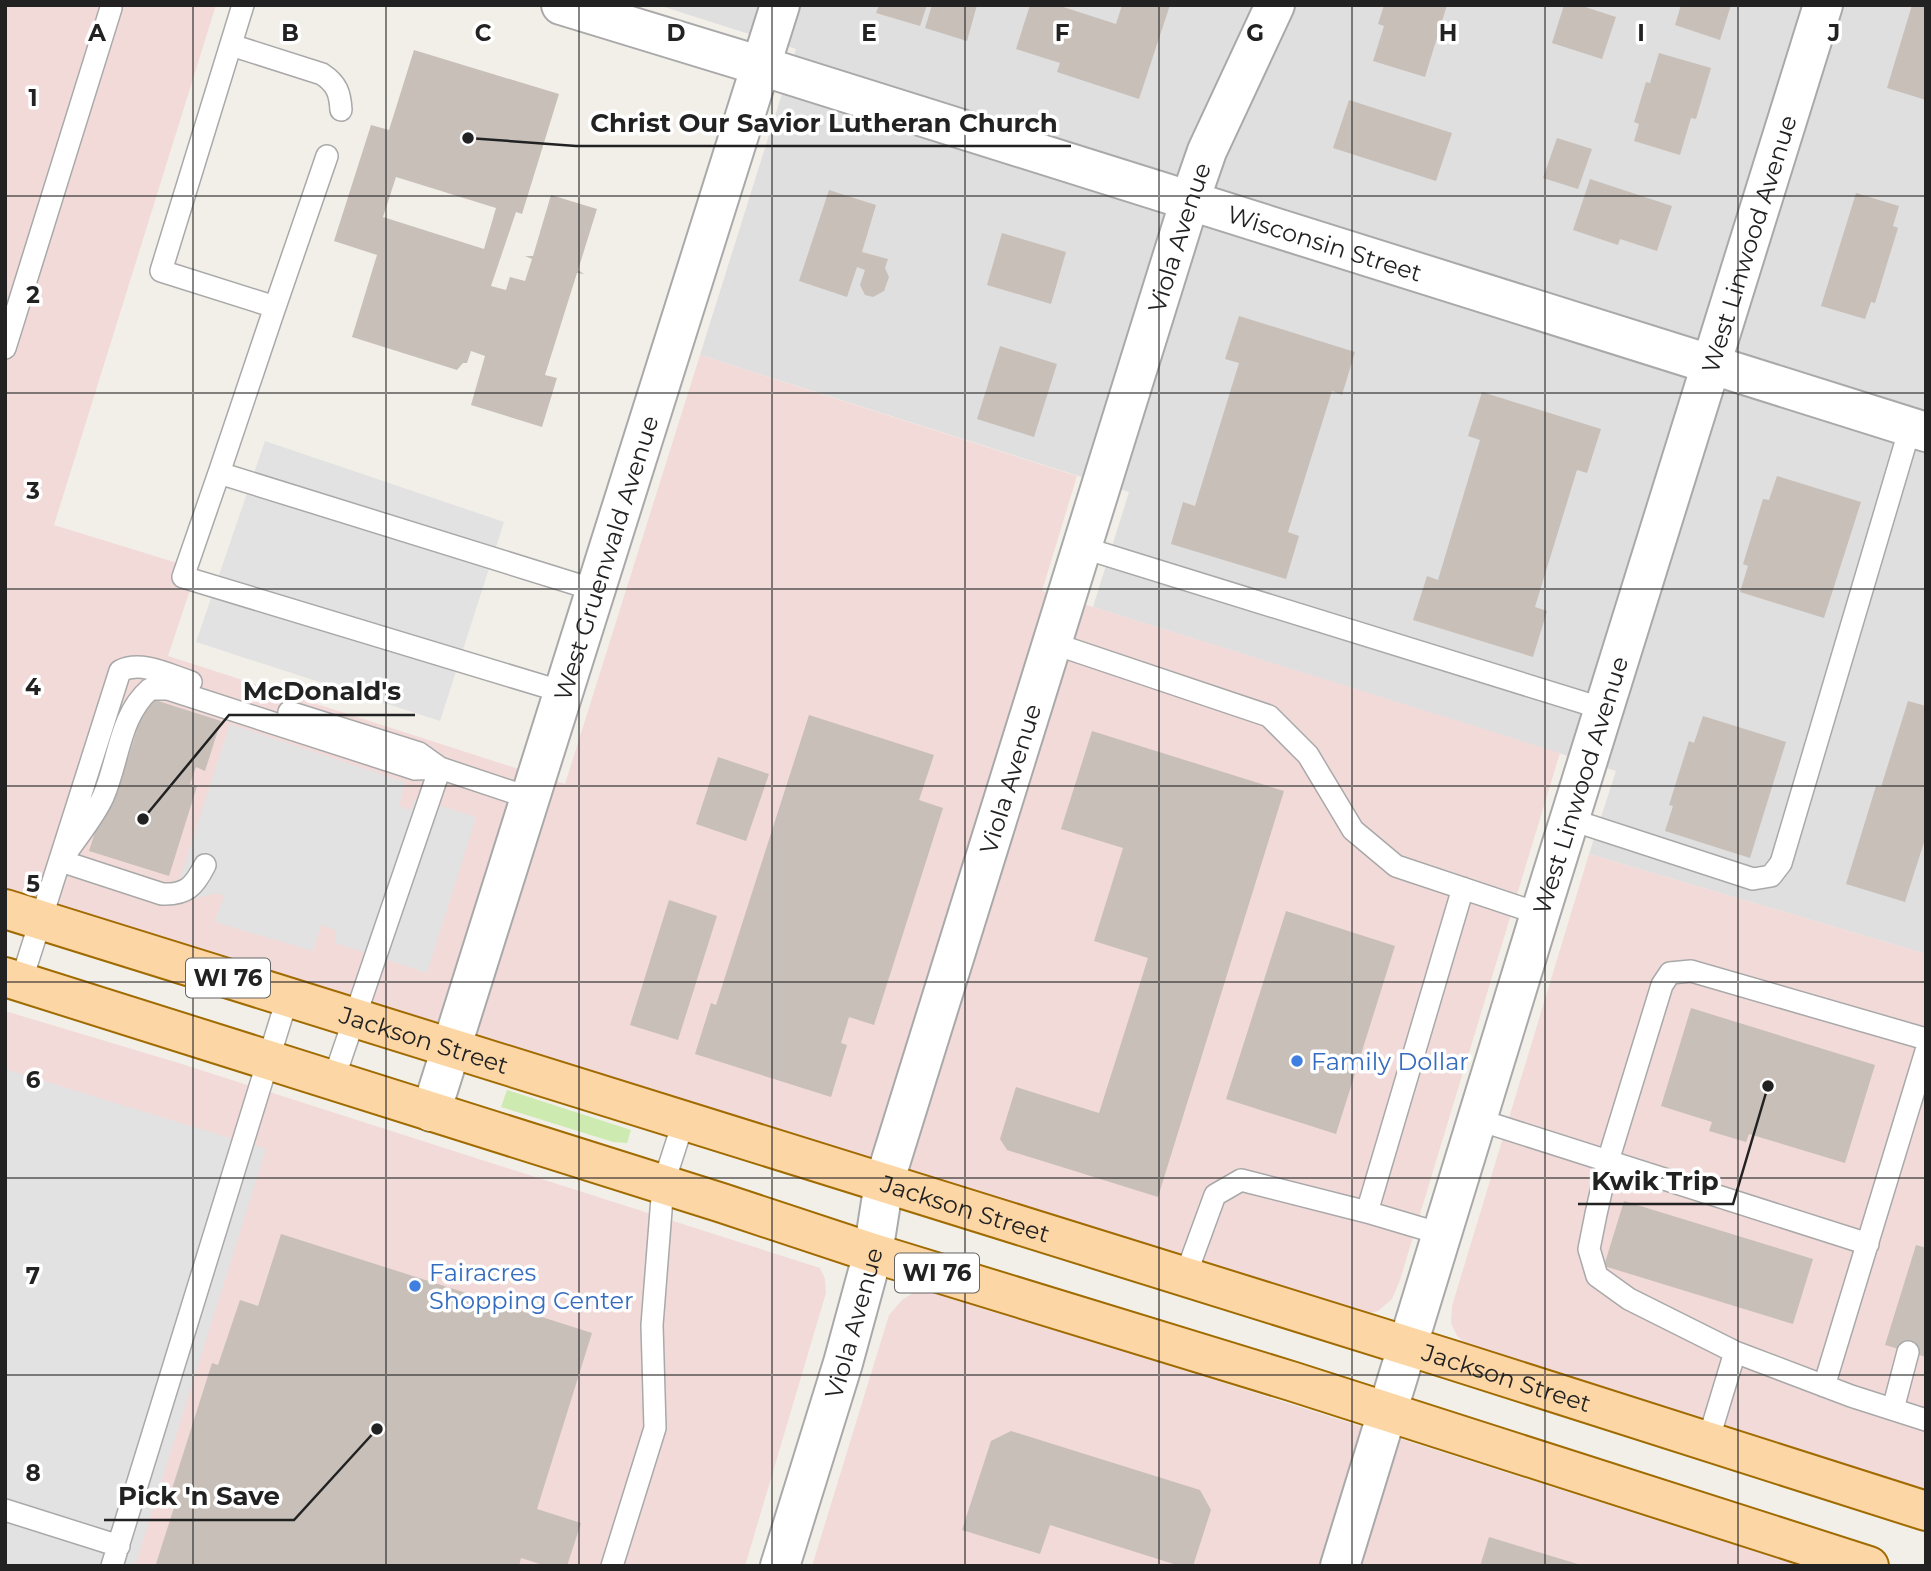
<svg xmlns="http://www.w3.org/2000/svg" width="1931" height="1571" font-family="Montserrat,sans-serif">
	<rect width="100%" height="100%" fill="#f2efe9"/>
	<path fill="#e0dfdf" d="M 658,5 L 1926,5 L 1926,954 L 1589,854 L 1616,771 L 1093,607 L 1129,492 L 700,355 L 796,49 Z"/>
	<path fill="#f2dad9" d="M 5,5 L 216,5 L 54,525 L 197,569 L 168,656 L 565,784 L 700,355 L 1077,476 L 1042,591 L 1560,753 L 1400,1280 L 1392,1299 L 1378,1311 L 1362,1315 L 5,889 Z
		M 1589,854 L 1926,954 L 1926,1494 L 1472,1348 L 1457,1336 L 1451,1323 L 1452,1306 Z
		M 5,1011 L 182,1064 L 820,1268 L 825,1279 L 826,1293 L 745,1566 L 5,1566 Z
		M 924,1290 L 950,1296 L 1801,1566 L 812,1566 L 889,1315 L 902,1300 L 913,1293 Z"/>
	<path fill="#cdebb0" d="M 507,1090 L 631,1130 L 627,1143 L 613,1142 L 501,1107 Z"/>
	<path fill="#e2e2e2" d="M 265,441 L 504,522 L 440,721 L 196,642 Z
		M 230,724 L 405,782 L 399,806 L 411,810 L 415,798 L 476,817 L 427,973 L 336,943 L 335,930 L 321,925 L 313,951 L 215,922 L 224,896 L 215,893 L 171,906 Z
		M 5,1069 L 266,1149 L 135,1566 L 5,1566 Z"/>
	<path fill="#c7bfb8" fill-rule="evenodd" d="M 879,5 L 927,5 L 920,26 L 876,13 Z
		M 932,5 L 977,5 L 967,41 L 925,28 Z
		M 1030,5 L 1057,5 L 1116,24 L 1122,5 L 1170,5 L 1139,99 L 1057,72 L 1060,63 L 1016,49 Z
		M 1384,5 L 1447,5 L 1425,77 L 1373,61 L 1384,26 L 1378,24 Z
		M 1564,5 L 1579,5 L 1616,17 L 1602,59 L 1552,43 Z
		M 1681,5 L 1731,5 L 1720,40 L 1675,25 Z
		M 1912,5 L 1926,5 L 1926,100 L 1887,88 Z
		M 414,50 L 559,94 L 522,214 L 516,212 L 491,286 L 506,290 L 510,277 L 525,281 L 532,259 L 525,256 L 533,256 L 551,195 L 597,209 L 578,270 L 584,274 L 577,273 L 545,375 L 557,378 L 542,427 L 471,405 L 485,356 L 471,351 L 467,363 L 463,363 L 457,370 L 352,337 L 377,255 L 334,241 L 371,125 L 389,130 ZM 396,177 L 496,208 L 484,249 L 383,217 Z
		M 1659,53 L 1711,68 L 1696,119 L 1691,118 L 1680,155 L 1634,141 L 1639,124 L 1634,122 L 1646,82 L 1650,83 Z
		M 1349,100 L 1452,133 L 1436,181 L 1333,148 Z
		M 1557,138 L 1592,149 L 1578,189 L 1543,178 Z
		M 1590,179 L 1672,206 L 1657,251 L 1620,239 L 1618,245 L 1573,230 Z
		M 829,190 L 876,205 L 862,252 L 888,259 L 885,268 L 889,277 L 884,291 L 873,297 L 865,295 L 860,285 L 865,270 L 857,267 L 847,297 L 799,281 Z
		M 1856,193 L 1899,206 L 1893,226 L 1898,228 L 1875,303 L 1871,302 L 1865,319 L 1821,306 Z
		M 1002,233 L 1066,252 L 1051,304 L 987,285 Z
		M 1239,316 L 1355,352 L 1342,395 L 1332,391 L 1288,532 L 1299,536 L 1286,579 L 1171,544 L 1183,502 L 1195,506 L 1239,363 L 1225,359 Z
		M 1000,346 L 1057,364 L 1034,437 L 977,419 Z
		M 1482,392 L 1601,429 L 1587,473 L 1577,470 L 1535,607 L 1547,611 L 1533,657 L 1413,620 L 1427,576 L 1438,580 L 1480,440 L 1468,436 Z
		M 1777,476 L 1861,502 L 1824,618 L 1740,592 L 1748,566 L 1743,564 L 1763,499 L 1769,500 Z
		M 155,700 L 221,721 L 205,771 L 196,767 L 190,784 L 197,786 L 169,876 L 89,851 L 111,782 L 116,755 L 128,758 L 145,705 Z
		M 1908,701 L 1926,706 L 1926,836 L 1905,902 L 1846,884 L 1876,786 L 1881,787 Z
		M 809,715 L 934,755 L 919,800 L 943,808 L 874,1025 L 849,1017 L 841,1043 L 847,1045 L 831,1097 L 695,1054 L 711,1003 L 716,1005 Z
		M 1703,716 L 1786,742 L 1750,858 L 1665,831 L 1673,806 L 1669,805 L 1689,741 L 1694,743 Z
		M 1092,731 L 1284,791 L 1158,1197 L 1007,1150 L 1000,1139 L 1016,1087 L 1099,1113 L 1148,958 L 1094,941 L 1123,848 L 1061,829 Z
		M 718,757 L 769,774 L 746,841 L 696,824 Z
		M 669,900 L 717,916 L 678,1040 L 630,1025 Z
		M 1286,911 L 1395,946 L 1336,1134 L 1226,1099 Z
		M 1691,1008 L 1875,1065 L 1845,1163 L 1749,1134 L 1746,1142 L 1709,1131 L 1712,1122 L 1661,1106 Z
		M 1624,1201 L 1813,1259 L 1793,1324 L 1604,1266 Z
		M 281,1234 L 592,1333 L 537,1509 L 581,1523 L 567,1566 L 546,1566 L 521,1558 L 519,1566 L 156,1564 L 178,1495 L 171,1492 L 212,1363 L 218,1365 L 240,1300 L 258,1306 Z
		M 1916,1245 L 1926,1248 L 1926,1357 L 1885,1345 Z
		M 1011,1431 L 1200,1490 L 1211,1510 L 1193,1566 L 1180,1566 L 1050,1525 L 1040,1554 L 962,1530 L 991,1441 Z
		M 1489,1537 L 1581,1565 L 1581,1566 L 1480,1566 Z"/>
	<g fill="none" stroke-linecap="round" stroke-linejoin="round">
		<g stroke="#a9a9a9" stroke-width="24">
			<path id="service" d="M 243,5 L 161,271 L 275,307 L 219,473 L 595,590
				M 231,45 L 322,74 C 337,84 340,93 341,110
				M 275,307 L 327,156
				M 5,348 L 111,8
				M 219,473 L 183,577 L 563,692
				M 1081,547 L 1604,709
				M 1052,643 L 1269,716 L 1308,755 L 1353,830 L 1396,866 L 1540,914
				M 289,712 L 419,753 L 440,768
				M 1569,819 L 1753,879 L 1771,876 L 1781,863 L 1910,428
				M 205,865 C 194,887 186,895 162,894 L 61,861 C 74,840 93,819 103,797 C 119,761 119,716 150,689 L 168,689 L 415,769 L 440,768 L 530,798
				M 21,982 L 120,671 C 141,660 169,675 191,682
				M 1926,1039 L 1691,971 L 1670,973 L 1662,985 L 1608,1161 L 1596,1214 L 1589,1249 L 1597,1276 L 1629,1299 L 1735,1352 L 1851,1396 L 1926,1420
				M 333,1081 L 440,768
				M 1476,1119 L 1868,1244
				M 1441,1234 L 1367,1212 L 1463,888
				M 1185,1277 L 1215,1195 L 1241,1180 L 1367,1212
				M 1824,1386 L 1926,1051
				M 1893,1409 L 1908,1352
				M 1708,1441 L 1735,1352
				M 5,1510 L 119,1546
				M 112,1566 L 288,996
				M 612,1566 L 655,1428 L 652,1325 L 663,1185 L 684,1120"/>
		</g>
		<g stroke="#a9a9a9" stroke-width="42">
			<g id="minor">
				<path id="s1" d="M 561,5 L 761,66 L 1926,432"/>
				<path id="s2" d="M 431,1112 L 780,5"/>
				<path id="s3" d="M 780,1566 L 843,1363 L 873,1253 L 884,1183 L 1190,200 L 1207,151 L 1275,5"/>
				<path id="s4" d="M 1340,1566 L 1540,914 L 1823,5"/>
			</g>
		</g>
		<g stroke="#a06b00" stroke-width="42">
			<g id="primary">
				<path id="s5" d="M 5,909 L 1449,1359 L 1926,1511"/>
				<path d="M 5,977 L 722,1203 L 873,1253 L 1291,1381 L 1869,1566"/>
			</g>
		</g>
		<use href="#service" stroke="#fff" stroke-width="21"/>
		<use href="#minor" stroke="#fff" stroke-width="38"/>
		<use href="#primary" stroke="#fcd6a4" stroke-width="38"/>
	</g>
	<path fill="none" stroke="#222" stroke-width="2" stroke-opacity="0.55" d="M 193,5 L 193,1566M 386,5 L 386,1566M 579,5 L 579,1566M 772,5 L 772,1566M 965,5 L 965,1566M 1159,5 L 1159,1566M 1352,5 L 1352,1566M 1545,5 L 1545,1566M 1738,5 L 1738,1566M 5,196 L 1926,196M 5,393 L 1926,393M 5,589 L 1926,589M 5,786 L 1926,786M 5,982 L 1926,982M 5,1178 L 1926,1178M 5,1375 L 1926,1375"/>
	<g fill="#3f7fe0" stroke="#fff" stroke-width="2.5">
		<circle cx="1297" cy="1061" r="7"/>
		<circle cx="415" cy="1286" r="7"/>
	</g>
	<g text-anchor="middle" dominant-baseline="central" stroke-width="7" stroke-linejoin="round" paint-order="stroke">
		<g fill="#fff" stroke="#646464" stroke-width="2">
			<rect x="186" y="958.5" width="84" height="39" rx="5"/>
			<rect x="895" y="1253.5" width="84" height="39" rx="5"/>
		</g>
		<g font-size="23" font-weight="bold" fill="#222">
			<text x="228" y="978">WI 76</text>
			<text x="937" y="1273">WI 76</text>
		</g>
		<g font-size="24" fill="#222" stroke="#fff">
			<text stroke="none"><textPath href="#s3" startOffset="1388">Viola Avenue</textPath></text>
			<text stroke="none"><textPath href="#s1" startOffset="800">Wisconsin Street</textPath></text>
			<text stroke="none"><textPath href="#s4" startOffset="1384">West Linwood Avenue</textPath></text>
			<text stroke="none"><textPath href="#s2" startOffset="581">West Gruenwald Avenue</textPath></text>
			<text stroke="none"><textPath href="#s3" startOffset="821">Viola Avenue</textPath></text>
			<text stroke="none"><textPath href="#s4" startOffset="817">West Linwood Avenue</textPath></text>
			<text stroke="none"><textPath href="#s5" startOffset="439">Jackson Street</textPath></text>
			<text stroke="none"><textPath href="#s5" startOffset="1006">Jackson Street</textPath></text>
			<text stroke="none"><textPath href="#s3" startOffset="254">Viola Avenue</textPath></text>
			<text stroke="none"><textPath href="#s5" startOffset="1573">Jackson Street</textPath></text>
		</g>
		<g font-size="24" fill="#366cbe" stroke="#fff" text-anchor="start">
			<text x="1311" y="1061">Family Dollar</text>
			<text x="429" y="1272">Fairacres<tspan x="429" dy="28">Shopping Center</tspan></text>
		</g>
	</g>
	<g font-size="23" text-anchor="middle" font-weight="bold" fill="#222" stroke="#fff" stroke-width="7" stroke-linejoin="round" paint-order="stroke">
		<text x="97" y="41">A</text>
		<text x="290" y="41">B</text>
		<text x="483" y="41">C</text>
		<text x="676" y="41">D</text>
		<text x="869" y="41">E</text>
		<text x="1062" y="41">F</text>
		<text x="1255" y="41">G</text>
		<text x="1448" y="41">H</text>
		<text x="1641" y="41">I</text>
		<text x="1834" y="41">J</text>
		<text x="33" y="106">1</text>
		<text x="33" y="303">2</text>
		<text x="33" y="499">3</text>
		<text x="33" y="695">4</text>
		<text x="33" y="892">5</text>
		<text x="33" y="1088">6</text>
		<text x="33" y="1284">7</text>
		<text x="33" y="1481">8</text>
	</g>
	<path fill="none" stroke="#222" stroke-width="2.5" d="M468 138L576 146H1071M143 819L229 715H415M1768 1086L1733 1204H1578M377 1429L294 1520H104"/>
	<g fill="#222" stroke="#fff" stroke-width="2.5">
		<circle cx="468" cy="138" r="7"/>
		<circle cx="143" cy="819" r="7"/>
		<circle cx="1768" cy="1086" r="7"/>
		<circle cx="377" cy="1429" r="7"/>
	</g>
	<g font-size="26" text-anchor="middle" font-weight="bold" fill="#222" stroke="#fff" stroke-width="7" stroke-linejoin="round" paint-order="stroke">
		<text x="824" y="132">Christ Our Savior Lutheran Church</text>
		<text x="322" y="700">McDonald's</text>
		<text x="1655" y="1190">Kwik Trip</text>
		<text x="199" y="1505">Pick 'n Save</text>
	</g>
	<rect width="1931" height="1571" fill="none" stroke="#222222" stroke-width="14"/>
</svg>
